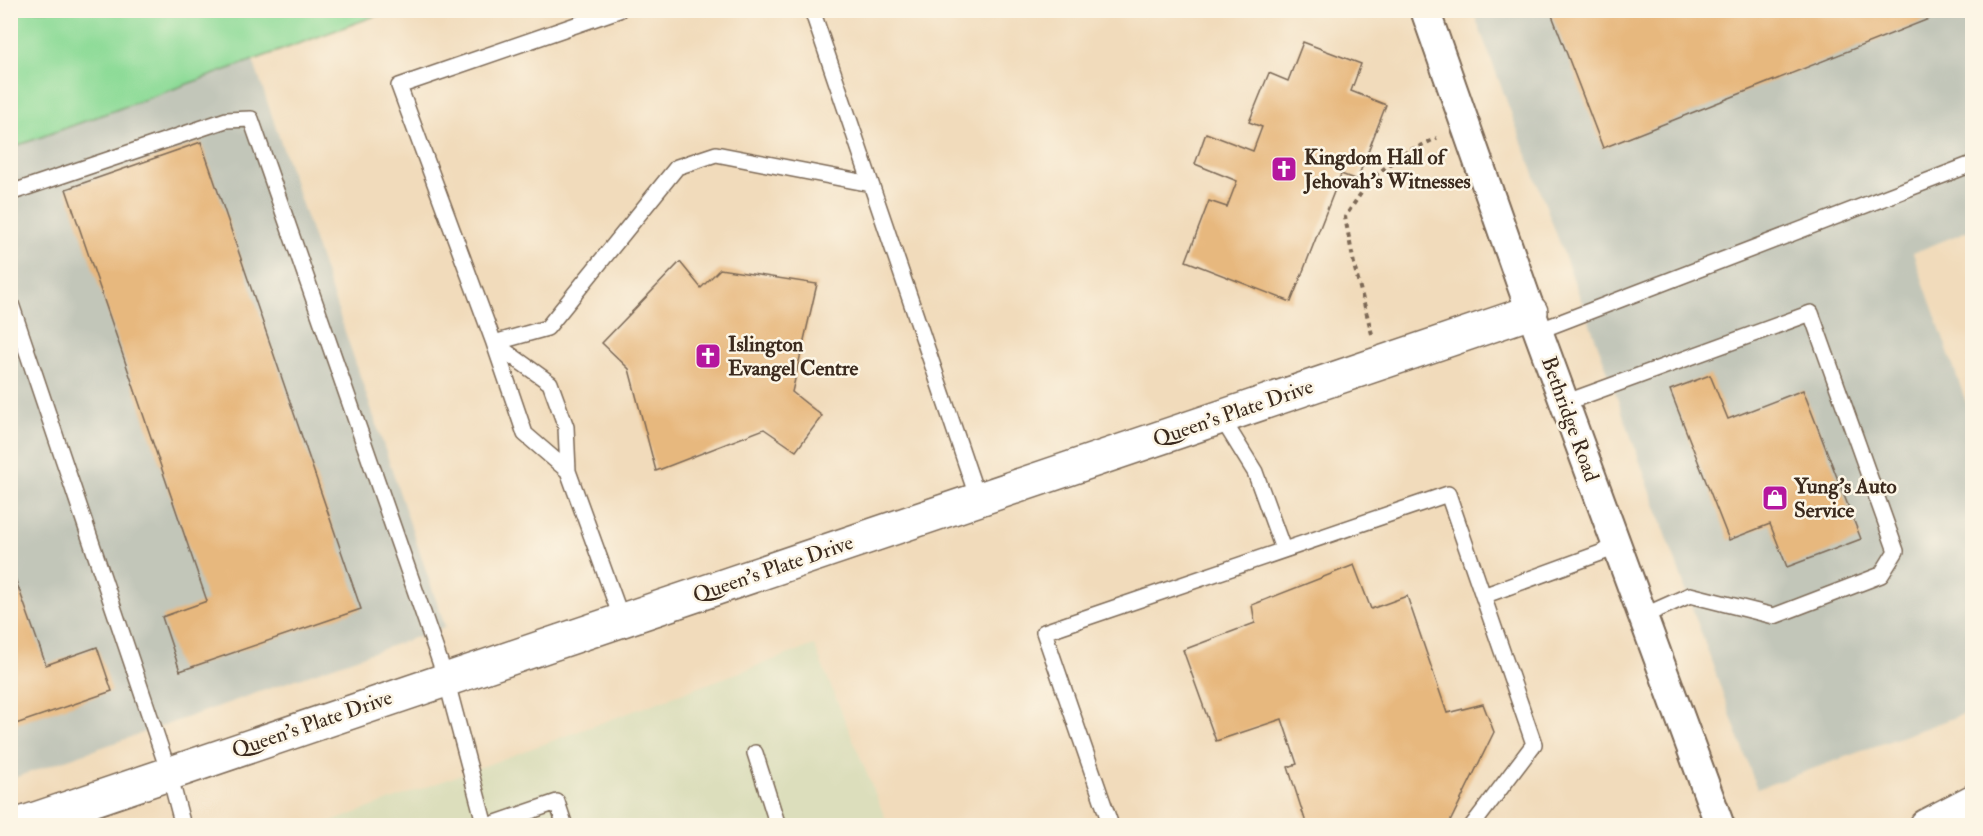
<svg xmlns="http://www.w3.org/2000/svg" width="1983" height="836" font-family="'IM FELL Double Pica',serif">
	<rect width="100%" height="100%" fill="#fcf5e5"/>
	<filter id="ink" filterUnits="userSpaceOnUse"><feTurbulence type="fractalNoise" baseFrequency=".0167" numOctaves="2"/><feDisplacementMap in="SourceGraphic" scale="12" xChannelSelector="R" yChannelSelector="G"/><feConvolveMatrix kernelMatrix="1 2 1 2 8 2 1 2 1" color-interpolation-filters="sRGB"/></filter>
	<filter id="wash" filterUnits="userSpaceOnUse"><feTurbulence type="fractalNoise" baseFrequency=".008" numOctaves="4" result="noise"/><feDisplacementMap in="SourceGraphic" scale="24" xChannelSelector="R" yChannelSelector="G"/><feGaussianBlur stdDeviation="1.35" result="paint"/><feColorMatrix in="noise" values="0 0 0 0 0 0 0 0 0 0 0 0 0 0 0 0 0 1.4 0 .05"/><feComposite in="paint" operator="in"/></filter>
	<g filter="url(#wash)">
		<rect width="100%" height="100%" fill="#f1dbbb"/>
		<path fill="#dcdebc" d="M 814,645 L 888,825 L 320,826 Z"/>
		<path fill="#c2c6b9" d="M 1473,11 L 1972,11 L 1972,229 L 1913,253 L 1972,419 L 1972,711 L 1757,789 L 1605,364 Z
			M 253,60 L 445,627 L 11,779 L 11,148 Z"/>
		<path fill="#8edb98" stroke="#64825b" stroke-width="1.5" d="M 11,10 L 389,10 L 389,11 L 11,148 Z"/>
		<g id="blocks">
			<path fill="#e7b87e" d="M 1550,10 L 1949,10 L 1949,11 L 1603,148 Z
				M 1303,42 L 1361,64 L 1351,91 L 1386,105 L 1357,180 L 1341,174 L 1291,302 L 1186,261 L 1209,201 L 1227,207 L 1237,181 L 1195,164 L 1206,133 L 1253,151 L 1262,127 L 1249,122 L 1269,73 L 1288,81 Z
				M 201,142 L 361,609 L 180,671 L 162,617 L 207,601 L 66,189 Z
				M 680,262 L 701,288 L 720,269 L 817,284 L 792,392 L 822,416 L 796,451 L 764,429 L 656,471 L 629,369 L 602,343 Z
				M 1710,375 L 1728,419 L 1803,390 L 1861,539 L 1787,567 L 1770,524 L 1729,540 L 1670,390 Z
				M 10,564 L 46,665 L 97,647 L 112,691 L 10,726 Z
				M 1354,565 L 1371,609 L 1407,596 L 1447,713 L 1483,704 L 1494,732 L 1448,826 L 1389,826 L 1387,821 L 1378,826 L 1307,826 L 1288,767 L 1297,764 L 1282,719 L 1216,741 L 1183,650 L 1255,623 L 1252,605 Z"/>
		</g>
	</g>
	<g filter="url(#ink)">
		<use href="#blocks" fill-opacity="0" stroke="#7b6855" stroke-width="1.5"/>
		<g fill="none" stroke-linecap="round" stroke-linejoin="round">
			<g stroke="#7b6855" stroke-width="18">
				<path id="service" d="M 619,10 L 399,86 L 494,343 L 550,383 L 566,427 L 568,471 L 622,620
					M 812,10 L 978,499
					M 10,193 L 226,120 L 251,119 L 446,679 L 485,826
					M 10,301 L 169,773 L 183,826
					M 1538,331 L 1972,164
					M 1564,403 L 1811,313 L 1896,551 L 1881,575 L 1774,616 L 1690,595 L 1643,616
					M 1221,417 L 1255,472 L 1283,549
					M 568,471 L 525,434 L 494,343 L 547,328 L 677,167 L 716,154 L 871,184
					M 1483,596 L 1617,547
					M 755,753 L 778,826
					M 487,826 L 557,802 L 565,826
					M 1111,826 L 1044,632 L 1448,494 L 1534,744 L 1472,826"/>
			</g>
			<g stroke="#7b6855" stroke-width="32">
				<path id="minor" d="M 1425,10 L 1531,312 L 1720,826"/>
			</g>
			<g stroke="#7b6855" stroke-width="36">
				<path id="tertiary" d="M 15,826 L 1531,312"/>
			</g>
			<g stroke="#7b6855" stroke-width="36">
				<path id="primary" d="M 1926,826 L 1972,802"/>
			</g>
			<path stroke="#7b6855" stroke-width="4" stroke-dasharray="4.5 4.5" stroke-linecap="butt" d="M 1372,334 L 1355,269 L 1345,217 L 1370,180 L 1402,154 L 1437,138"/>
			<use href="#service" stroke="#fff" stroke-width="15"/>
			<use href="#minor" stroke="#fff" stroke-width="28"/>
			<use href="#tertiary" stroke="#fff" stroke-width="33"/>
			<use href="#primary" stroke="#fff" stroke-width="33"/>
		</g>
	</g>
	<defs>
		<g id="church-square" transform="scale(1.35)"><rect x="-9" y="-9" width="18" height="18" rx="4" fill="#b5179e" stroke="#fcf5e5"/><path d="M-1.2-6h2.4v3.5h3.3v2.4h-3.3V6h-2.4V-.1h-3.3v-2.4h3.3Z" fill="#fff"/></g>
		<g id="shop-square" transform="scale(1.35)"><rect x="-9" y="-9" width="18" height="18" rx="4" fill="#b5179e" stroke="#fcf5e5"/><path d="M-5-2.5h2.3a2.7 3.5 0 0 1 5.4 0H5L5.5 6h-11ZM-1.5-2.5h3a1.5 2.3 0 0 0-3 0Z" fill="#fff"/></g>
	</defs>
	<g fill-rule="evenodd">
		<use href="#church-square" x="1284" y="169"/>
		<use href="#church-square" x="708" y="356"/>
		<use href="#shop-square" x="1775" y="498"/>
	</g>
	<g text-anchor="middle" dominant-baseline="central" stroke-width="5" stroke-linejoin="round" paint-order="stroke">
		<g font-size="21" font-weight="bold" fill="#3b2a1e" stroke="#fcf5e5" text-anchor="start">
			<text x="1304" y="157">Kingdom Hall of<tspan x="1304" dy="24">Jehovah's Witnesses</tspan></text>
			<text x="728" y="344">Islington<tspan x="728" dy="24">Evangel Centre</tspan></text>
			<text x="1794" y="486">Yung’s Auto<tspan x="1794" dy="24">Service</tspan></text>
		</g>
		<g font-size="21" fill="#3b2a1e" stroke="#fcf5e5">
			<text transform="translate(1233 413) rotate(-19)">Queen's Plate Drive</text>
			<text transform="translate(1570 419) rotate(70)">Bethridge Road</text>
			<text transform="translate(773 569) rotate(-19)">Queen's Plate Drive</text>
			<text transform="translate(312 724) rotate(-19)">Queen's Plate Drive</text>
		</g>
	</g>
	<rect width="1983" height="836" fill="none" stroke="#fcf5e5" stroke-width="36"/>
</svg>
